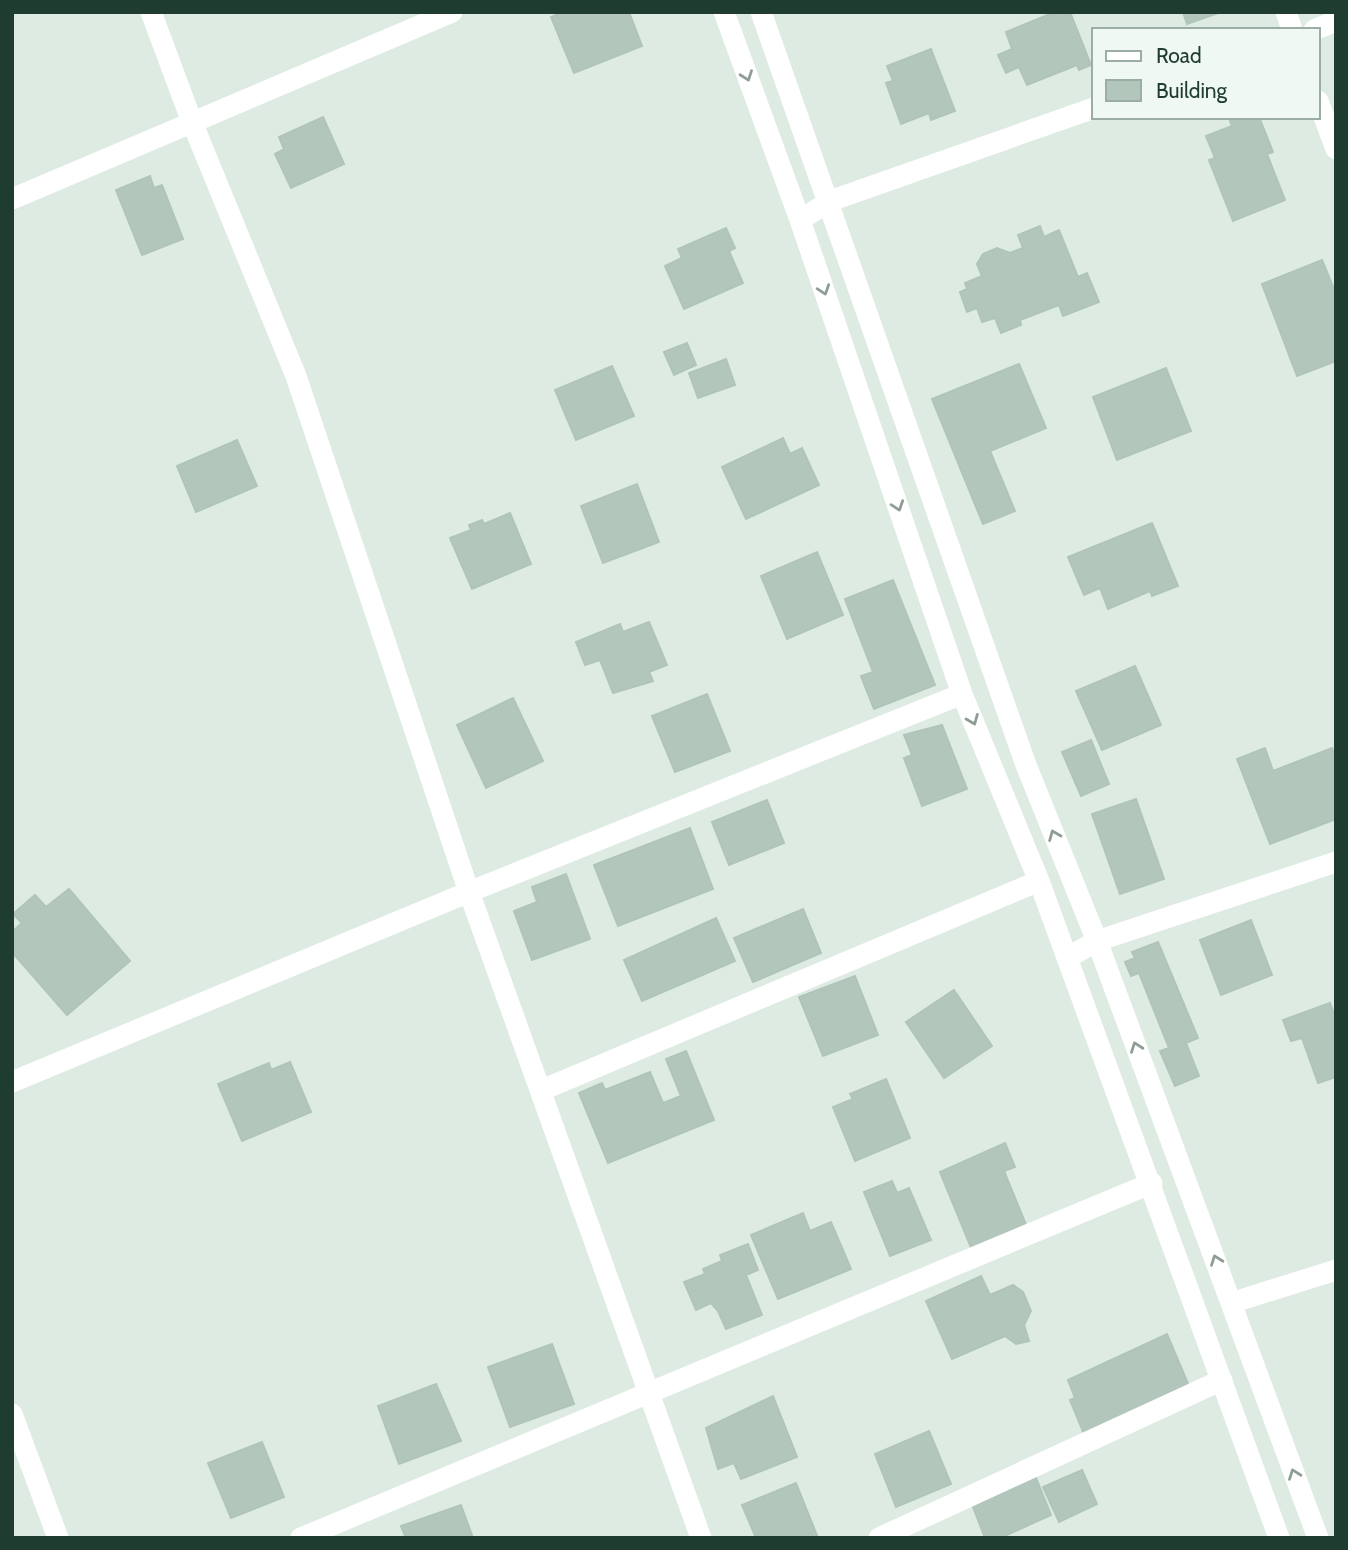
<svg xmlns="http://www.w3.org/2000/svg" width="1348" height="1550" font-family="Cabin,sans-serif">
	<rect width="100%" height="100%" fill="#deebe3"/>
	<path fill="#b3c6bc" stroke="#b0c5b9" stroke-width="2" d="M 563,12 L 629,12 L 642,46 L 574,73 L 551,17 Z
		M 1055,12 L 1070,12 L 1091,65 L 1079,70 L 1077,65 L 1027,85 L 1019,67 L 1006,73 L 998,55 L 1012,49 L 1006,32 Z
		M 1183,12 L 1221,12 L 1187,24 Z
		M 931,49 L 955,111 L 931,120 L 929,113 L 901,124 L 886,83 L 893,81 L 887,66 Z
		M 323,117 L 344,164 L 291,188 L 275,154 L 284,149 L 279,137 Z
		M 1240,117 L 1259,117 L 1273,152 L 1267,154 L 1285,200 L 1233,221 L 1209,160 L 1215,158 L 1206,136 L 1232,126 L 1230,121 Z
		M 150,176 L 154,188 L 162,185 L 183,239 L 142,255 L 116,190 Z
		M 1040,226 L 1044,237 L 1059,230 L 1078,277 L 1087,273 L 1099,302 L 1063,316 L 1059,305 L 1020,320 L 1021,325 L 1001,333 L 995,318 L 982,322 L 977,308 L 967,312 L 960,292 L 967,289 L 965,283 L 982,276 L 977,264 L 983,254 L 997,248 L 1010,253 L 1023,248 L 1018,235 Z
		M 726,228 L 735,248 L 729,251 L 743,283 L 684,309 L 665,266 L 682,258 L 678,249 Z
		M 1322,260 L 1336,294 L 1336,361 L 1297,376 L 1262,284 Z
		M 687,343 L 696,365 L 674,375 L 664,352 Z
		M 726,359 L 735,385 L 698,398 L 689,373 Z
		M 1019,364 L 1046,428 L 990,451 L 1015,511 L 983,524 L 932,399 Z
		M 612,366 L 634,416 L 576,440 L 555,390 Z
		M 1166,368 L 1191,431 L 1117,460 L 1093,397 Z
		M 783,438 L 790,454 L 802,448 L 819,485 L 746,519 L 722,467 Z
		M 237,440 L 257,486 L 196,512 L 177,466 Z
		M 637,484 L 659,542 L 603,563 L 581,506 Z
		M 510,513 L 531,564 L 472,589 L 450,538 L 471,530 L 469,525 L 482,520 L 484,524 Z
		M 1152,523 L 1178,586 L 1152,596 L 1150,591 L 1108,609 L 1100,588 L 1084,595 L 1068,557 Z
		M 817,552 L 843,615 L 787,639 L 761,576 Z
		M 893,580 L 935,685 L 874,709 L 861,676 L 873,672 L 845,599 Z
		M 649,622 L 667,665 L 649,672 L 653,681 L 613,693 L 600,660 L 585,665 L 576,642 L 620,624 L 623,632 Z
		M 1135,666 L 1161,725 L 1102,750 L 1076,691 Z
		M 707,694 L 730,751 L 675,772 L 652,716 Z
		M 513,698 L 543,761 L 486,788 L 457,725 Z
		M 942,725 L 967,789 L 922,806 L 904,758 L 912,755 L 904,735 Z
		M 1091,740 L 1109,784 L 1081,796 L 1062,752 Z
		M 1265,748 L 1273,771 L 1332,748 L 1336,757 L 1336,819 L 1270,844 L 1237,759 Z
		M 1136,799 L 1164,879 L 1120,894 L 1092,814 Z
		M 767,800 L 784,843 L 729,865 L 712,822 Z
		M 690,828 L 713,889 L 618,926 L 594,865 Z
		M 566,874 L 590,939 L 532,960 L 514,911 L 537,902 L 532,887 Z
		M 69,889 L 130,961 L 67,1015 L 12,952 L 12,932 L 22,923 L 13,914 L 35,895 L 46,907 Z
		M 803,909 L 821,953 L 753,982 L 734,938 Z
		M 716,918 L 735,961 L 642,1001 L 624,960 Z
		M 1251,920 L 1272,975 L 1221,995 L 1200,940 Z
		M 1158,942 L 1198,1038 L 1186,1043 L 1199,1076 L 1175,1086 L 1160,1051 L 1169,1048 L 1139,973 L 1131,976 L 1125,962 L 1135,958 L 1132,952 Z
		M 855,976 L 878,1035 L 823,1056 L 799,997 Z
		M 954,990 L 992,1046 L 944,1078 L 906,1022 Z
		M 1330,1003 L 1336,1019 L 1336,1077 L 1318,1083 L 1302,1038 L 1291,1041 L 1283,1020 Z
		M 686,1051 L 714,1120 L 608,1163 L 579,1093 L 602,1083 L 605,1090 L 650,1072 L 663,1103 L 681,1096 L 666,1059 Z
		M 290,1062 L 311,1112 L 242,1141 L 218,1084 L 269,1063 L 271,1070 Z
		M 886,1079 L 910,1138 L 855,1161 L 833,1107 L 853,1099 L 850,1094 Z
		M 1005,1143 L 1015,1167 L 1004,1171 L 1029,1232 L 974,1255 L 940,1172 Z
		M 892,1181 L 897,1193 L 909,1188 L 931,1240 L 890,1256 L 864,1192 Z
		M 803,1213 L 810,1231 L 831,1222 L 851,1269 L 778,1299 L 751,1235 Z
		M 748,1244 L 758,1270 L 746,1275 L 762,1315 L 726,1329 L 718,1311 L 711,1303 L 696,1310 L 684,1282 L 705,1274 L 703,1269 L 722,1261 L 720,1255 Z
		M 981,1276 L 990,1295 L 1013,1285 L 1023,1292 L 1031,1311 L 1024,1325 L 1029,1341 L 1016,1344 L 1005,1336 L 952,1359 L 926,1301 Z
		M 1167,1334 L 1189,1386 L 1084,1434 L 1070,1400 L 1075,1398 L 1068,1380 Z
		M 552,1344 L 574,1404 L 510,1427 L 488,1367 Z
		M 436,1384 L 461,1441 L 399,1464 L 378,1406 Z
		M 773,1396 L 797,1457 L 741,1479 L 734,1463 L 718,1469 L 706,1428 Z
		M 929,1431 L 951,1484 L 896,1507 L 875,1454 Z
		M 262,1442 L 284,1497 L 231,1518 L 208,1463 Z
		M 1082,1470 L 1097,1504 L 1059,1522 L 1043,1487 Z
		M 1034,1473 L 1051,1515 L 1000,1538 L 985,1538 L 973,1507 L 984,1502 L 981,1495 Z
		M 796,1483 L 818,1538 L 756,1538 L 742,1505 Z
		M 461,1505 L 473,1538 L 406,1538 L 401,1526 Z"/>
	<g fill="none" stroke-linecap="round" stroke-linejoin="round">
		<path stroke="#fff" stroke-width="21" d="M 151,12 L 192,122 L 296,376 L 469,892 L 701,1538
			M 724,12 L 800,220 L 962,694 L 1039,881 L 1279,1538
			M 761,12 L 1026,765 L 1097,941 L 1318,1538
			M 1286,12 L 1292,30
			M 1314,30 L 1336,21
			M 1318,101 L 1336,149
			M 12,199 L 452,12
			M 800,220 L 830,201 L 1094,108
			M 1067,958 L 1097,941 L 1336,862
			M 12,1082 L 469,892 L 962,694
			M 542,1090 L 1039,881
			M 1231,1303 L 1336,1270
			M 12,1414 L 58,1538
			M 301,1538 L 1152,1183
			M 879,1538 L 1222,1380"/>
	</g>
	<defs><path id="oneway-chevron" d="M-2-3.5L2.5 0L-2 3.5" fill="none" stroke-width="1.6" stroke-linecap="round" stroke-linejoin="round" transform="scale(1.75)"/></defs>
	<g stroke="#8e9e97">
		<use href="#oneway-chevron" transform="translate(747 76) rotate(70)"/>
		<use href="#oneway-chevron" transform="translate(824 290) rotate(71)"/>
		<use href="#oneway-chevron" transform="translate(898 506) rotate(71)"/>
		<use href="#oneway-chevron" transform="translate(973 720) rotate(68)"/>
		<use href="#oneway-chevron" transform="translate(1054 835) rotate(-112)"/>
		<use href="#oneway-chevron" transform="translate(1136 1047) rotate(-110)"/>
		<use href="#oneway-chevron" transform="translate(1216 1260) rotate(-110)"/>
		<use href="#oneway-chevron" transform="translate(1294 1474) rotate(-110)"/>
	</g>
	<rect width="1348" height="1550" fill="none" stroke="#1e3c2f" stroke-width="28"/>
	<rect x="1092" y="28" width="228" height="91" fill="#eff8f2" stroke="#9bada4" stroke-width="2"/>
	<rect x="1106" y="51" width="35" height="10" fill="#ffffff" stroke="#9bada4" stroke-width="2"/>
	<text x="1156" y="63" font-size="21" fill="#1e3c2f">Road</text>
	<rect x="1106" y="80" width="35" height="21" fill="#b3c6bc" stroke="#9bada4" stroke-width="2"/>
	<text x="1156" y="98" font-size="21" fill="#1e3c2f">Building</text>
</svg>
